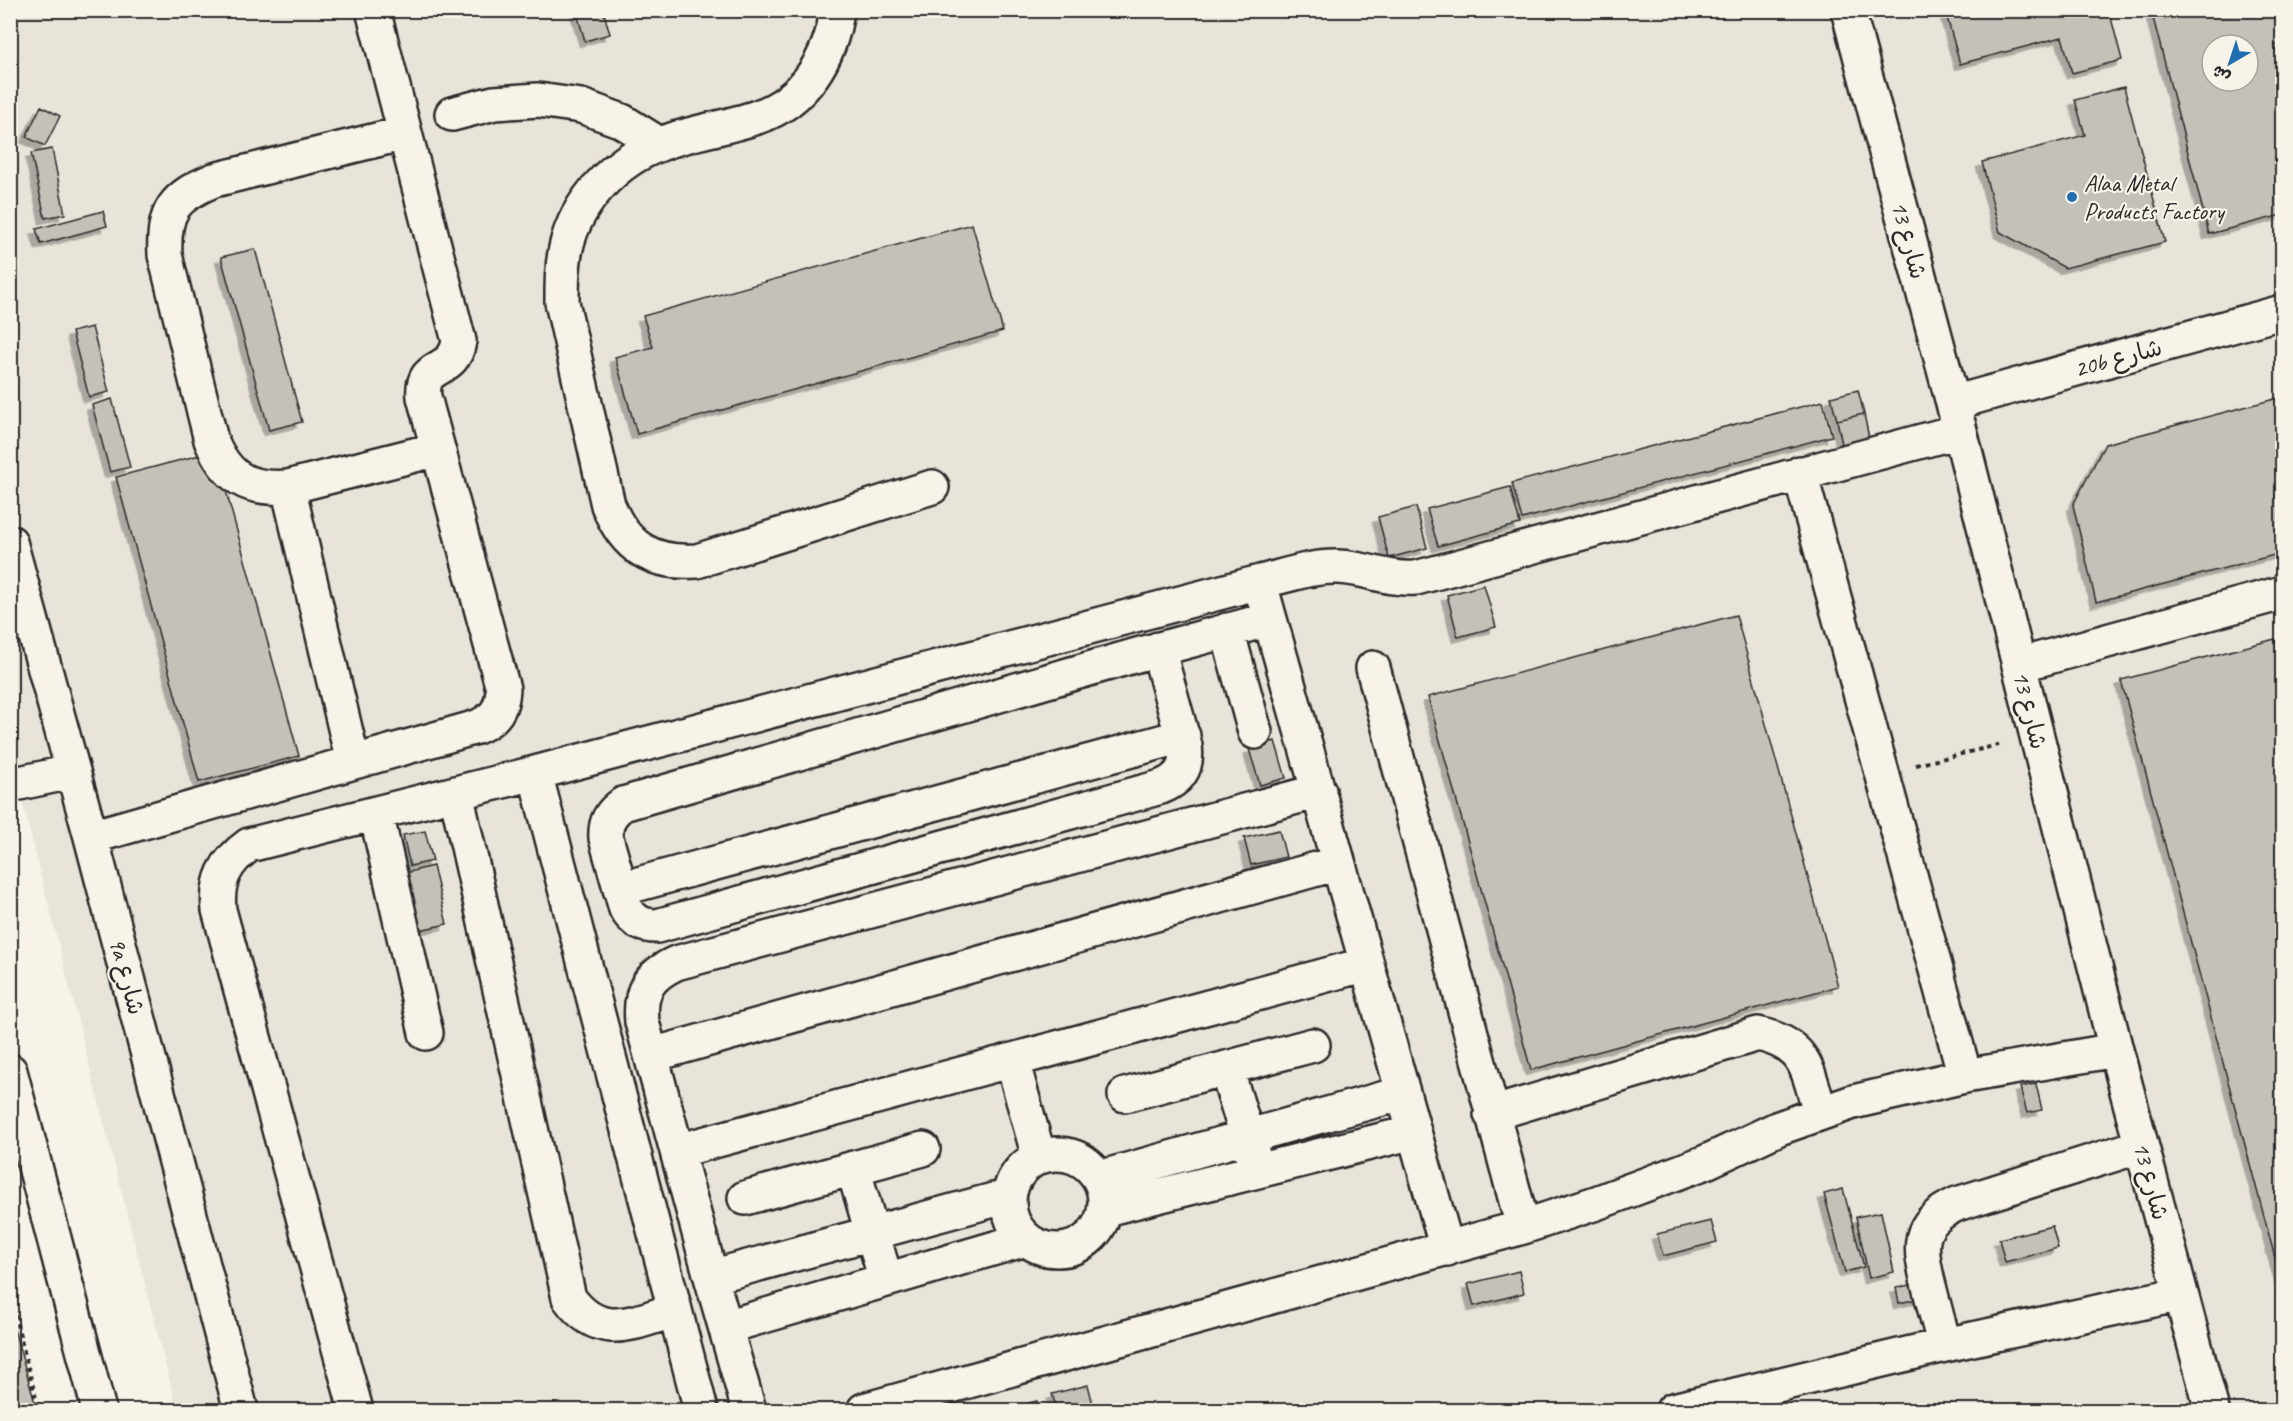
<svg xmlns="http://www.w3.org/2000/svg" width="2293" height="1421" font-family="Caveat,'Playpen Sans Arabic',sans-serif">
	<defs>
		<filter id="shadow"><feDropShadow dx="-5.5" dy="5.5" stdDeviation="0" flood-color="#0004"/></filter>
	</defs>
	<rect width="100%" height="100%" fill="#f7f3e8"/>
	<filter id="ink" filterUnits="userSpaceOnUse"><feTurbulence type="fractalNoise" baseFrequency=".0167" numOctaves="2"/><feDisplacementMap in="SourceGraphic" scale="12" xChannelSelector="R" yChannelSelector="G"/><feConvolveMatrix kernelMatrix="1 2 1 2 8 2 1 2 1" color-interpolation-filters="sRGB"/></filter>
	<g filter="url(#ink)">
		<path fill="#e8e4da" fill-rule="evenodd" d="M 10,11 L 2282,11 L 2282,1410 L 177,1410 L 11,757 ZM 2212,45 L 2248,45 L 2248,81 L 2212,81 Z"/>
		<path fill="#c4c1b9" stroke="#2b2b2b" stroke-width="1.5" fill-rule="evenodd" filter="url(#shadow)" d="M 576,10 L 603,10 L 610,34 L 585,41 Z
			M 1945,10 L 2109,10 L 2122,60 L 2072,73 L 2062,37 L 1960,64 Z
			M 2151,10 L 2282,10 L 2282,43 L 2275,45 L 2282,75 L 2282,215 L 2209,234 ZM 2212,45 L 2248,45 L 2248,81 L 2212,81 Z
			M 2124,87 L 2165,242 L 2065,268 L 2000,232 L 1982,162 L 2085,135 L 2075,100 Z
			M 41,106 L 60,116 L 45,146 L 26,137 Z
			M 52,149 L 65,214 L 45,218 L 31,153 Z
			M 103,211 L 107,226 L 41,244 L 36,229 Z
			M 972,224 L 1003,331 L 637,434 L 615,357 L 653,347 L 643,316 Z
			M 255,249 L 302,422 L 269,430 L 221,257 Z
			M 92,327 L 109,392 L 89,397 L 72,332 Z
			M 1858,390 L 1864,414 L 1837,420 L 1831,397 Z
			M 2282,397 L 2282,553 L 2096,602 L 2073,505 L 2105,444 Z
			M 112,399 L 130,467 L 110,472 L 92,405 Z
			M 1823,401 L 1832,436 L 1522,519 L 1512,483 Z
			M 1864,414 L 1870,443 L 1843,449 L 1837,420 Z
			M 215,451 L 299,756 L 199,782 L 116,477 Z
			M 1510,487 L 1520,524 L 1438,546 L 1427,509 Z
			M 1416,507 L 1427,548 L 1389,558 L 1378,517 Z
			M 1484,585 L 1496,627 L 1458,637 L 1447,595 Z
			M 1736,615 L 1838,986 L 1531,1070 L 1428,697 Z
			M 2275,639 L 2282,666 L 2282,1284 L 2121,680 Z
			M 1275,741 L 1286,778 L 1260,785 L 1249,749 Z
			M 1279,830 L 1286,857 L 1251,865 L 1244,838 Z
			M 425,831 L 433,861 L 410,866 L 403,835 Z
			M 433,866 L 447,924 L 415,931 L 401,874 Z
			M 2036,1084 L 2042,1110 L 2027,1113 L 2020,1087 Z
			M 1843,1189 L 1864,1267 L 1845,1272 L 1824,1194 Z
			M 1881,1212 L 1894,1272 L 1869,1278 L 1856,1217 Z
			M 1711,1221 L 1717,1242 L 1663,1256 L 1657,1234 Z
			M 2052,1226 L 2058,1248 L 2005,1262 L 1999,1239 Z
			M 1519,1271 L 1524,1293 L 1474,1306 L 1468,1284 Z
			M 1919,1283 L 1922,1298 L 1899,1303 L 1896,1288 Z
			M 10,1315 L 37,1410 L 10,1410 Z
			M 1088,1385 L 1094,1408 L 1085,1410 L 1057,1410 L 1052,1394 Z
			M 1037,1401 L 1040,1410 L 1001,1410 Z"/>
		<g fill="none" stroke-linecap="round" stroke-linejoin="round">
			<g stroke="#2b2b2b" stroke-width="38">
				<path id="minor" d="M 837,10 C 831,57 804,102 757,117 C 725,128 691,132 660,144 C 616,160 576,202 566,248 C 562,266 562,284 562,302 L 608,505 C 625,547 651,564 697,561 L 932,487
					M 1848,10 L 1953,403 L 2116,1050 L 2212,1410
					M 452,114 L 494,103 L 538,100 L 581,106 L 622,121 L 659,144
					M 405,133 L 214,180 C 173,197 163,211 165,255 L 211,440 C 227,478 247,490 288,487 L 438,449
					M 1953,403 L 2282,312
					M 1800,473 L 1965,1076
					M 288,487 L 353,762
					M 10,542 L 91,837 L 241,1410
					M 1264,598 L 1447,1249
					M 1227,630 L 1255,732
					M 1158,649 L 1185,746 C 1188,767 1181,779 1161,787 L 657,926 C 643,926 634,922 626,909 L 606,838 C 605,822 610,813 623,804 L 1137,655 L 1270,619
					M 2019,665 L 2282,593
					M 1373,668 L 1523,1227
					M 535,773 L 701,1410
					M 10,785 L 71,772
					M 456,793 L 569,1298 C 600,1341 632,1323 675,1310
					M 376,813 L 426,1033
					M 91,837 L 477,727 C 495,719 502,709 503,689 L 424,397 C 420,360 454,376 459,341 L 373,10
					M 620,889 L 1183,736
					M 652,1055 L 1338,863
					M 1012,1060 L 1039,1157
					M 1226,1068 L 1253,1155
					M 10,1071 L 99,1410
					M 1125,1095 L 1313,1045
					M 1491,1114 L 1758,1034 C 1807,1045 1807,1069 1820,1112
					M 677,1151 L 1367,964
					M1009 1202a48 48 0 1 1 96 0a48 48 0 1 1-96 0Z
					M 853,1168 L 886,1280
					M 1099,1178 L 1403,1093
					M 745,1198 L 923,1149
					M 1105,1209 L 1414,1132
					M 711,1277 L 1008,1196
					M 726,1327 L 1026,1239
					M 1945,1345 C 1939,1326 1934,1306 1929,1286 C 1919,1247 1915,1223 1957,1204 L 2141,1146
					M 356,1410 L 219,910 C 216,881 225,862 249,845 L 535,773 L 1260,582 C 1285,576 1312,566 1338,567 C 1366,568 1387,580 1416,578 L 1959,431
					M 749,1410 L 711,1277 L 642,1022 C 639,991 648,976 676,963 L 1319,791
					M 864,1410 L 1523,1227 L 1596,1203 L 1706,1162 L 1779,1128 L 1853,1102 L 1965,1076 L 2116,1050
					M 1673,1410 L 1945,1345 L 2181,1294"/>
			</g>
			<path stroke="#2b2b2b" stroke-width="4" stroke-dasharray="4.5 4.5" stroke-linecap="butt" d="M 1916,765 L 2002,744
				M 10,1297 L 39,1410"/>
			<use href="#minor" stroke="#f7f3e8" stroke-width="33"/>
		</g>
	</g>
	<circle fill="#1f6fb2" stroke="#f7f3e8" stroke-width="2" cx="2072" cy="197" r="6"/>
	<g text-anchor="middle" dominant-baseline="central" stroke-width="4.5" stroke-linejoin="round" paint-order="stroke">
		<g font-size="24" fill="#2b2b2b" stroke="#f7f3e8" text-anchor="start">
			<text x="2084" y="183">Alaa Metal<tspan x="2084" dy="28">Products Factory</tspan></text>
		</g>
		<g font-size="24" fill="#2b2b2b" stroke="#f7f3e8">
			<text transform="translate(1909 240) rotate(75)">شارع 13</text>
			<text transform="translate(2118 358) rotate(-15)">20b شارع</text>
			<text transform="translate(2030 710) rotate(76)">شارع 13</text>
			<text transform="translate(127 976) rotate(75)">9a شارع</text>
			<text transform="translate(2151 1181) rotate(75)">شارع 13</text>
		</g>
	</g>
	<rect width="2293" height="1421" fill="none" stroke="#f7f3e8" stroke-width="36"/>
	<rect x="18" y="18" width="2257" height="1385" fill="none" stroke="#2b2b2b" stroke-width="2" filter="url(#ink)"/>
	<g transform="translate(2230 63) rotate(219)"><circle r="28" fill="#f7f3e8" stroke="#a5a39c" stroke-width="1.5"/>
	<path d="M0-4.5L10 22L0 15L-10 22Z" fill="#1f6fb2"/>
	<text y="-9" font-size="16" font-weight="bold" text-anchor="middle" fill="#2b2b2b">ش</text>
	</g>
</svg>
